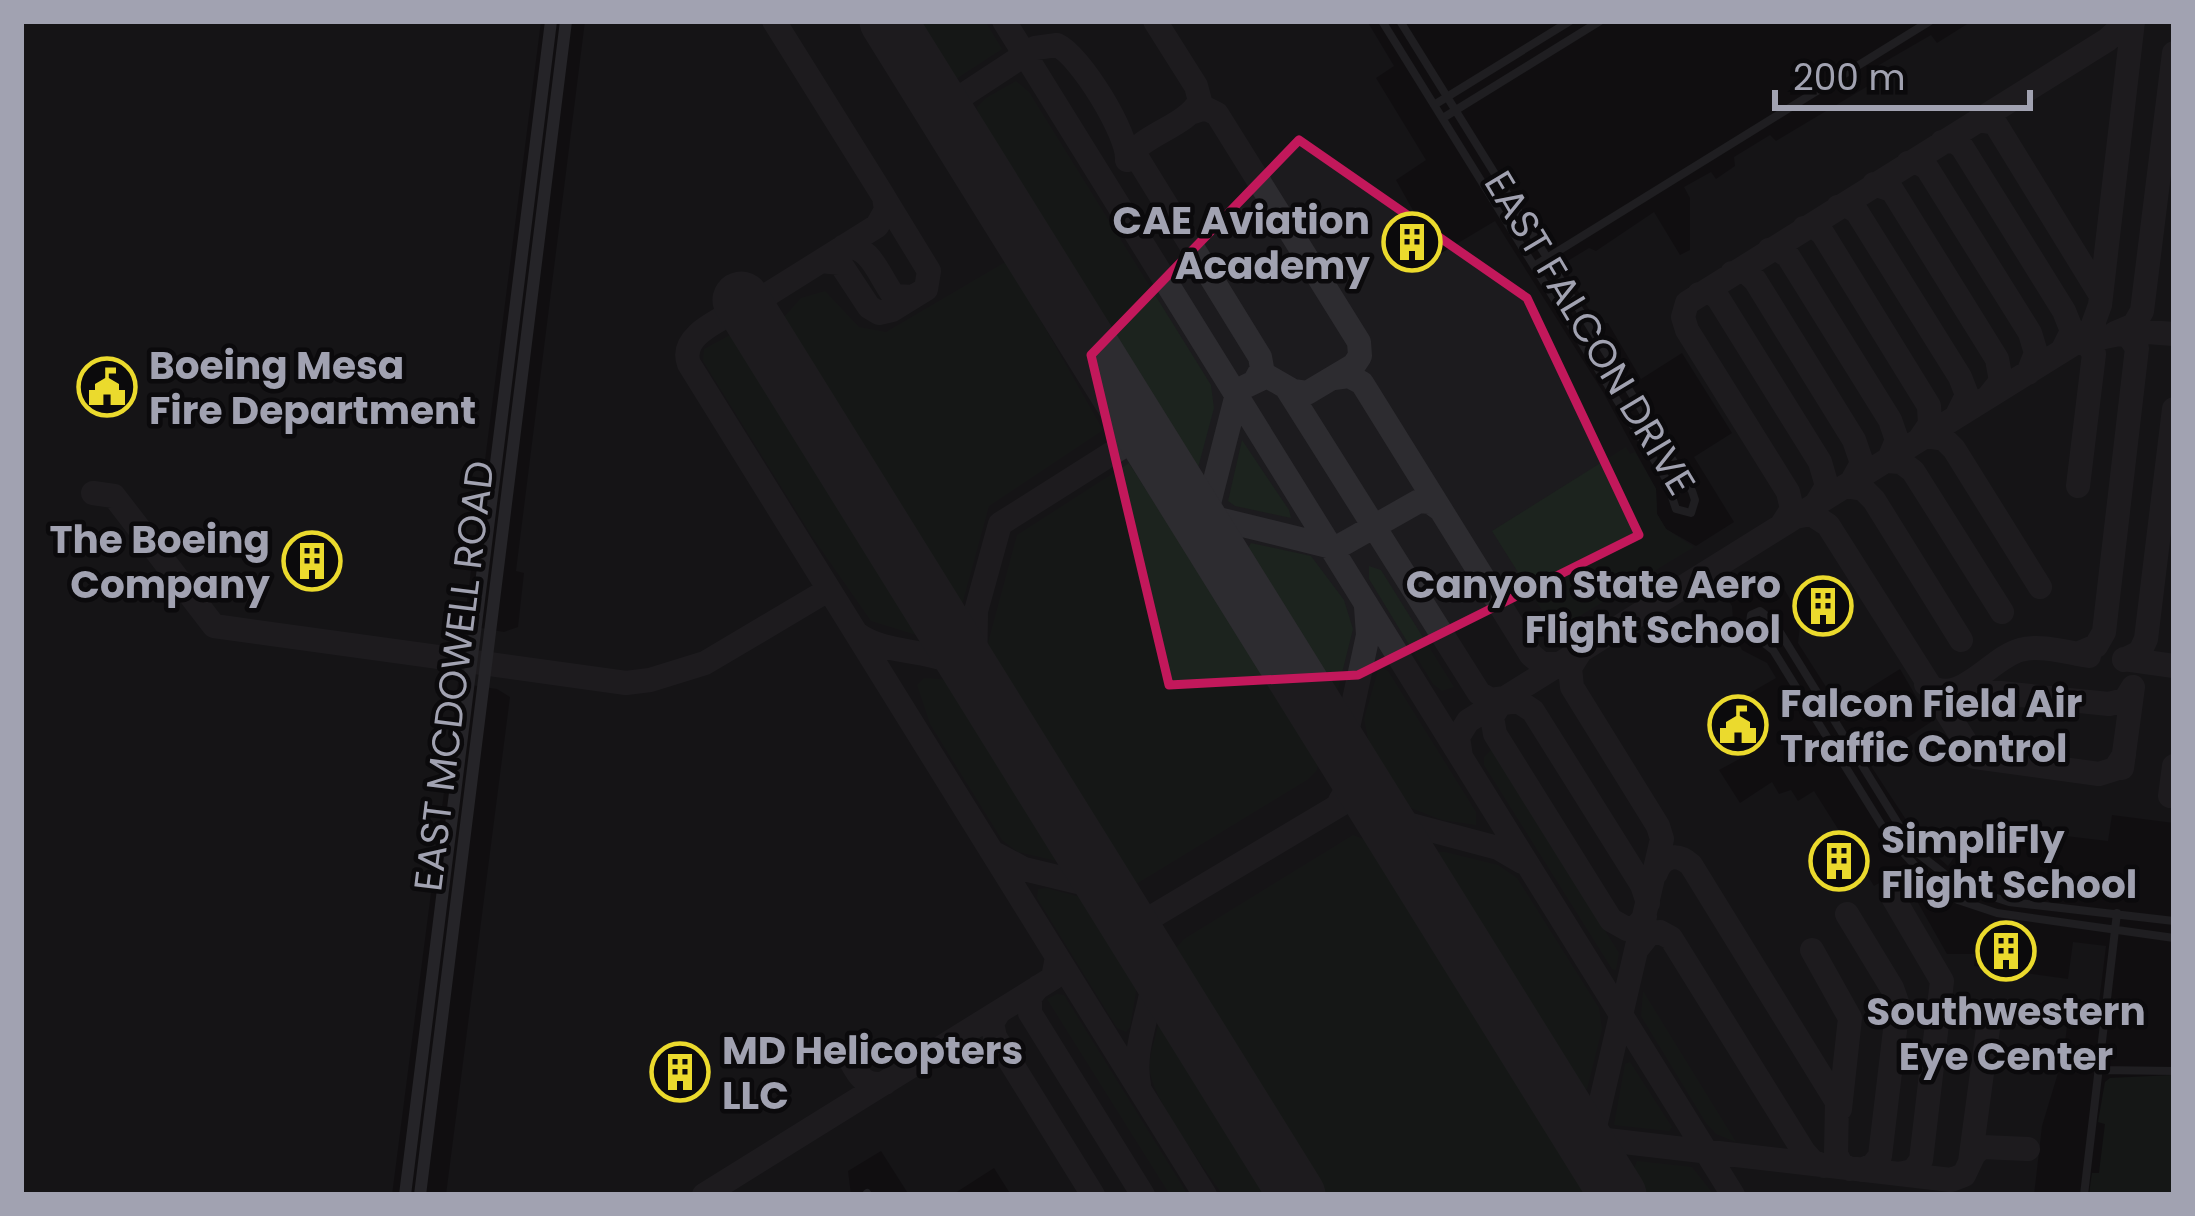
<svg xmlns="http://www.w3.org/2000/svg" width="2195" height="1216" font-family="Poppins,sans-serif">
	<rect width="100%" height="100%" fill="#100f11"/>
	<path fill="#1c1b1e" d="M 21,21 L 541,21 L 464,625 L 504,632 L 518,627 L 524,573 L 516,571 L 585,21 L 1367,21 L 1394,66 L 1376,78 L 1426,160 L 1396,180 L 1438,255 L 1495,221 L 1603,392 L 1656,489 L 1657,514 L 1666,529 L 1696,546 L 1734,522 L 1694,457 L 1732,433 L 1682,353 L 1641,379 L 1608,323 L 1597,323 L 1565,269 L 1566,262 L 1589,248 L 1596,251 L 1654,212 L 1680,255 L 1690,250 L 1690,198 L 1684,187 L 1711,172 L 1716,179 L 1735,166 L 1734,157 L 1770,135 L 1776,141 L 1873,83 L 1867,72 L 1931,35 L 1937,43 L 1972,21 L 2174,21 L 2174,823 L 2112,815 L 2108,841 L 1998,828 L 1994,854 L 1960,849 L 1948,866 L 1920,841 L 1869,763 L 1931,722 L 1900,669 L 1839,707 L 1798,643 L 1801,618 L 1783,587 L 1751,576 L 1725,595 L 1732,606 L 1734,635 L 1742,650 L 1767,663 L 1776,678 L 1743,697 L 1750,708 L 1744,717 L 1757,738 L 1741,748 L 1745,756 L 1719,770 L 1740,803 L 1772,782 L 1779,794 L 1791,790 L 1798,801 L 1814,791 L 1874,886 L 1900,871 L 1947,954 L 1975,954 L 1974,966 L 2068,979 L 2073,942 L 2106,946 L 2097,1018 L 2068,1016 L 2064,1053 L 2042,1126 L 2034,1195 L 1011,1195 L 994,1168 L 952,1195 L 909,1195 L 881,1151 L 848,1171 L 851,1195 L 446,1195 L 510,697 L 497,689 L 458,683 L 392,1195 L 21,1195 Z"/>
	<path fill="#1c231e" d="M 920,21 L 985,21 L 1002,49 L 956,79 Z
		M 1016,81 L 1029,92 L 1211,385 L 1214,408 L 1198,468 L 978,116 L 977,107 L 986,98 Z
		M 1007,261 L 1103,430 L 989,506 L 960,612 L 792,344 L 784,317 L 801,298 L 825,291 L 859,327 L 886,332 Z
		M 732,334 L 741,339 L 926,638 L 871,621 L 813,538 L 703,361 L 704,349 Z
		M 1242,440 L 1289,510 L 1291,518 L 1235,506 L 1228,501 Z
		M 1626,447 L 1630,454 L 1635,452 L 1656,489 L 1657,514 L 1666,529 L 1694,547 L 1555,631 L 1492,531 Z
		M 1129,463 L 1319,758 L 1317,770 L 1307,780 L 1138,883 L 1130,882 L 1121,873 L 985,654 L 1017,535 Z
		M 1251,543 L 1311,556 L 1344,600 L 1353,629 L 1338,689 L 1332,686 L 1247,550 Z
		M 1369,566 L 1381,570 L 1454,687 L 1442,691 L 1433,684 L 1369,579 Z
		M 1379,667 L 1388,671 L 1476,812 L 1476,825 L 1442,820 L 1411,808 L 1370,748 L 1364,719 Z
		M 924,678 L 953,680 L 1061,854 L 1061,862 L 1018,852 L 1002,840 L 930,724 L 917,685 Z
		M 1492,749 L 1619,953 L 1616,970 L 1612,969 L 1484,765 L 1484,757 Z
		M 1353,835 L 1369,841 L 1588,1195 L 1321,1195 L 1175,959 L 1174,950 L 1184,939 Z
		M 1445,852 L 1498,865 L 1517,878 L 1599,1008 L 1602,1029 L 1587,1089 L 1582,1089 L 1438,858 L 1439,852 Z
		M 1046,888 L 1088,899 L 1138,980 L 1130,1027 L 1126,1032 L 1117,1028 L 1037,898 L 1038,889 Z
		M 1643,991 L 1736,1142 L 1716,1134 L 1706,1123 L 1641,1016 Z
		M 1057,994 L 1064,995 L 1188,1195 L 1170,1195 L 1047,999 Z
		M 1164,1022 L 1166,1025 L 1272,1195 L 1223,1195 C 1205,1169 1154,1101 1150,1072 C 1148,1057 1155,1040 1158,1026 Z
		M 1630,1062 L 1672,1127 L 1669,1131 L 1614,1125 L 1625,1064 Z
		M 2174,1075 L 2174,1195 L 2089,1195 L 2092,1173 L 2099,1173 L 2105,1124 L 2098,1122 L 2105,1082 L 2110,1078 Z
		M 1637,1161 L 1692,1167 L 1714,1195 L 1648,1195 L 1633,1171 Z"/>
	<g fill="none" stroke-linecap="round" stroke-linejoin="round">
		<path stroke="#2d2c30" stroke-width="24" d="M 1004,21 L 1733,1195
			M 942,109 L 1035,48 L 1057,45 C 1080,55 1129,135 1127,160
			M 1193,112 L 1205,108 L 1217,114 L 1359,342 L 1360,356 L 1354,365 L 1307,393 L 1293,391 L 1267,376 L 1238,390 L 1203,527
			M 1978,120 L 1995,123 L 2100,294
			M 1942,142 L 1954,141 L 1962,147 L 2064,311 L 2072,331 L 2062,351
			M 1133,151 L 1260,357 L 1262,368 L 1256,379
			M 1127,160 C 1143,133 1184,128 1200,101 L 1196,86 L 1155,21
			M 1908,163 L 1917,162 L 1927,168 L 2030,333 L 2036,353 L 2028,373
			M 1874,184 L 1892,190 L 1997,359 L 2001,381 L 1989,396
			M 1838,207 L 1846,205 L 1857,212 L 1960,377 L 1967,395 L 1956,417
			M 1804,228 L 1815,227 L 1823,234 L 1929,406 L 1930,424 L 1919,440
			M 843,247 C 871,243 879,277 894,296 L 913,297
			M 1769,250 L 1777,249 L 1788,256 L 1890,420 L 1897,440 L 1889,459
			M 821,261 L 840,263 L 869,307 L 879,313 L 892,310 L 926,289 L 929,271 L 885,199
			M 1732,273 L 1745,271 L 1755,280 L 1854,440 L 1862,463 L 1852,481
			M 1699,294 L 1710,292 L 1718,298 L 1820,462 L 1827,486 L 1816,504
			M 744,306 C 723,319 678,335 689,364 L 1205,1195
			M 746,308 L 877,226 L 886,210 L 884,197 L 774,21
			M 2077,342 L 2092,327 L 2100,305 L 2133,21
			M 2075,343 L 2087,343 L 2094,354 L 2078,486
			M 1334,378 L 1349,376 L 1362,383 L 1531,655 L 1542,664 L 1559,664
			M 1286,387 L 1479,693 L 1491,700 L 1505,698
			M 1925,436 L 1944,439 L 1954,449 L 2040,587
			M 1886,461 L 1901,462 L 1913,471 L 2002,612
			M 1845,486 L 1863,489 L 1874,500 L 1961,640
			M 93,493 L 114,496 L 214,626 L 626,683 L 650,680 L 705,663 L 828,590
			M 1194,513 L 1336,548 L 1419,501 L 1430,502 L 1441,510
			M 1795,517 L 1811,514 L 1828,525 L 1975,757 L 2099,774 L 2115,769 L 2124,755
			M 1781,526 L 1792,509 L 1788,492 L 1687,330 L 1683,317 L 1687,303 L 2107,40 L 2128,21
			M 856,633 C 890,659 944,645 975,677
			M 1580,652 L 1570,668 L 1572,687 L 1658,826 L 1662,839 L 1594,1131 L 1593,1144 L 1601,1167
			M 2077,654 L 2096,646 L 2104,632 L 2137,348 L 2129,336 L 2115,333 L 2134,325 L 2142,311 L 2174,53
			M 2124,659 L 2174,666
			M 2124,660 L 2140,652 L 2146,639 L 2174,409
			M 975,677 L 976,611 L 1000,524 L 1144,433
			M 1926,684 C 1959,709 1990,658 2020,650 C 2040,644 2069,653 2089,656
			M 1961,689 L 2109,704 L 2125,700 L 2133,687
			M 1503,699 L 1492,717 L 1495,734 L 1611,920 L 1627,929 L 1637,926 L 1645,917
			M 1496,704 L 1518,701 L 1533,711 L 1642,885 L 1648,903
			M 1461,757 L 1458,737 L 1468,721 L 2075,343 L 2134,331 L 2174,334
			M 2122,768 L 2133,687
			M 2170,796 L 2174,766
			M 1340,801 L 1352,781 L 1343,751 L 1368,635 L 1366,607
			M 996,854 L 1024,869 L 1107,889
			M 1656,873 C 1662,856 1677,852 1691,865 L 1837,1102 L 1836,1154 L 1841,1164 L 1850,1169
			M 1891,894 L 1942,981 L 1921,1160 L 1913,1171 L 1899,1174
			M 1117,904 L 1128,915 L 1150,918
			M 1847,914 L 1892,988 L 1898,1005 L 1880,1156 L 1873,1165 L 1862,1170
			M 1637,949 L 1649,934 L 1660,932 L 1671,938 L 1804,1152 L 1812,1161 L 1824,1166
			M 1812,950 L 1850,1018 L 1840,1109
			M 1146,952 L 1143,932 L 1150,918 L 1353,797 L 1365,800 L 1385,818 L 1498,848 L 1522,862
			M 1038,987 L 1030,997 L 1030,1013 L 1143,1195
			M 999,1012 L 992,1023 L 995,1037 L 1093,1195
			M 847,1054 C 856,1070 862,1089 885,1083
			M 1139,1085 C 1131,1044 1155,1005 1154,964
			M 1573,1121 L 1598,1139 L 1951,1180 L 1964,1175 L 1974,1154 L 1982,1147 L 2028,1149
			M 1970,1162 L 1989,1021 L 2002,1011 L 2030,1014
			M 1289,1181 L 1293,1195
			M 704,1195 L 1053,978 L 1057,957"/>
		<path stroke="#2d2c30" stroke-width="57" d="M 888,21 L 1618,1195
			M 741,300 L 1297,1195"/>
		<path stroke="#313135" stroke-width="8" d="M 1382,21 L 1666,479 L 1676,509 L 1691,513 L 1695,500 L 1692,491 L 1400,21
			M 1434,105 L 1570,21
			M 1443,118 L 1600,21
			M 1534,266 L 1930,21
			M 2174,921 L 2009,902 L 1960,886 L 1915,851 L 1773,621 L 1760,611 L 1751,615 L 1749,631 L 1773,650 L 1889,837 L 1931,883 L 1958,900 L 1997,913 L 2174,938
			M 2100,1070 L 2174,1071
			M 867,1193 L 868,1195
			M 2084,1195 L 2117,913"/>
		<path stroke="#3f3f45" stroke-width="12" d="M 405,1195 L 551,21
			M 420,1195 L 566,21"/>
	</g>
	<path d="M0 0H2195V1216H0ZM 1299,140 L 1527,298 L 1639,535 L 1358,675 L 1169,685 L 1091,355 Z" fill="#100f11" fill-opacity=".55" fill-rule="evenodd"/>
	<path fill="none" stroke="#c2185b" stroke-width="9" stroke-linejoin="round" d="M 1299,140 L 1527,298 L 1639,535 L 1358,675 L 1169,685 L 1091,355 Z"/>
	<defs>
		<g id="building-ring" transform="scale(3)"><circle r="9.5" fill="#0b0a0c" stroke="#ebda2d" stroke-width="1.5"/><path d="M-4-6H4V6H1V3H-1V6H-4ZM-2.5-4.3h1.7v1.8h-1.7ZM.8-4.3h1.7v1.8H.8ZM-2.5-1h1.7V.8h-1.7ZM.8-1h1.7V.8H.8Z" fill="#ebda2d"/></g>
		<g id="civic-ring" transform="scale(3)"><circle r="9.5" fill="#0b0a0c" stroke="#ebda2d" stroke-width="1.5"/><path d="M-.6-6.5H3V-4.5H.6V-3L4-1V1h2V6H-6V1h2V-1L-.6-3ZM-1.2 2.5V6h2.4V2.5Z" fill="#ebda2d"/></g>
	</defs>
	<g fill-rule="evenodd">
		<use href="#building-ring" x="1412" y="242"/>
		<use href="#civic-ring" x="107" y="387"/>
		<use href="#building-ring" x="312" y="561"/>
		<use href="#building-ring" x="1823" y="606"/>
		<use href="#civic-ring" x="1738" y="725"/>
		<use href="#building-ring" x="1839" y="861"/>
		<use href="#building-ring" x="2006" y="951"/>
		<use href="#building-ring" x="680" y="1072"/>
	</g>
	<g text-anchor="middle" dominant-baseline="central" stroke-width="9" stroke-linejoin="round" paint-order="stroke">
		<g font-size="39" font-weight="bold" fill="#a1a2b1" stroke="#0b0a0c" text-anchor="start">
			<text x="1370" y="220" text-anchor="end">CAE Aviation<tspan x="1370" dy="45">Academy</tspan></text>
			<text x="149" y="365">Boeing Mesa<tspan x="149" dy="45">Fire Department</tspan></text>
			<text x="270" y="539" text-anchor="end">The Boeing<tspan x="270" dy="45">Company</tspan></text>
			<text x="1781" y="584" text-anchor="end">Canyon State Aero<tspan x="1781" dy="45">Flight School</tspan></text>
			<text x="1780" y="703">Falcon Field Air<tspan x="1780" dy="45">Traffic Control</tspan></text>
			<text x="1881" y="839">SimpliFly<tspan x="1881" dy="45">Flight School</tspan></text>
			<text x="2006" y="1011" text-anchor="middle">Southwestern<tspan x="2006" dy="45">Eye Center</tspan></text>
			<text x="722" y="1050">MD Helicopters<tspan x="722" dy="45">LLC</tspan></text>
		</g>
		<g font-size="39" fill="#a1a2b1" stroke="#0b0a0c">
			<text transform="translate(1590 333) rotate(59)">EAST FALCON DRIVE</text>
			<text transform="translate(454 676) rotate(-83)">EAST MCDOWELL ROAD</text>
		</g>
	</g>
	<rect width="2195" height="1216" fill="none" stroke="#a1a2b1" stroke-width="48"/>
	<path d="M1775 90v18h255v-18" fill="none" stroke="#a1a2b1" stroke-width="6"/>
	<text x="1793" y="90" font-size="36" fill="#a1a2b1" stroke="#0b0a0c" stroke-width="9" paint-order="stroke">200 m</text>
</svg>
